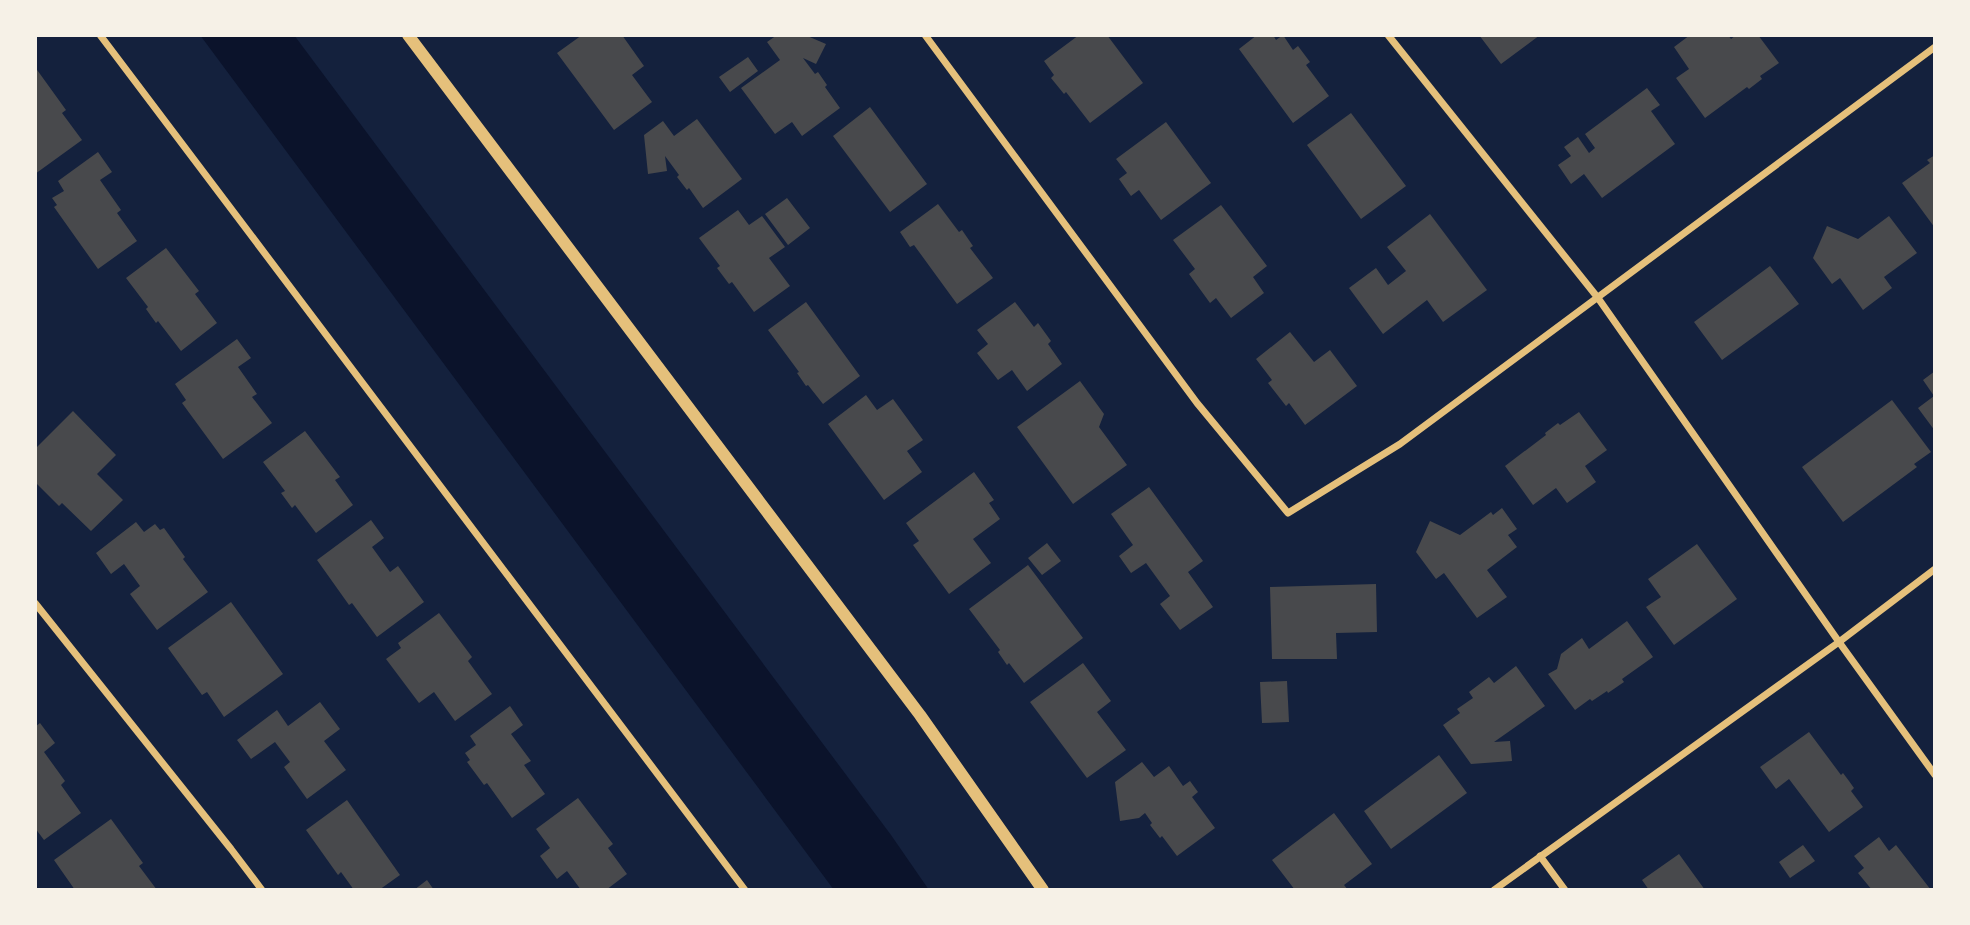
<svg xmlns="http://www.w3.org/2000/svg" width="1970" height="925" font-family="Quicksand,sans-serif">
	<rect width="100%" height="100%" fill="#14213d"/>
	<path fill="#0b132b" d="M 200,35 L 294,35 L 891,835 L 929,890 L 834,890 Z"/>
	<path fill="#48494c" d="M 582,35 L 622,35 L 644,66 L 632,75 L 652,102 L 614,130 L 557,53 Z
		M 777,35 L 805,35 L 826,44 L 816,64 L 803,58 L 815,74 L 818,72 L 827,85 L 825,87 L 840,108 L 802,136 L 792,122 L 775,134 L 741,88 L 780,60 L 767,42 Z
		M 1079,35 L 1107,35 L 1143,83 L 1090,123 L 1066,92 L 1064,94 L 1051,78 L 1054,75 L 1044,61 Z
		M 1257,35 L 1273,35 L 1276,40 L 1283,35 L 1293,50 L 1298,46 L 1310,62 L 1306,65 L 1329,96 L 1293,123 L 1239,49 Z
		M 1479,35 L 1540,35 L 1501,64 Z
		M 1690,35 L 1728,35 L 1731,39 L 1736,35 L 1758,35 L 1779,63 L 1760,76 L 1762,79 L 1749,89 L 1747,87 L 1705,118 L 1676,78 L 1689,69 L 1674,47 Z
		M 748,57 L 758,71 L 730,92 L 719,77 Z
		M 35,67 L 66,110 L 62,113 L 82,140 L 35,174 Z
		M 1647,88 L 1660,105 L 1651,111 L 1675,144 L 1602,198 L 1584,174 L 1571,184 L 1558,165 L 1571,156 L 1564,147 L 1578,137 L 1589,153 L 1595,148 L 1585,134 Z
		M 870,107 L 927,184 L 890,212 L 833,136 Z
		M 1351,113 L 1406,186 L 1361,219 L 1307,145 Z
		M 697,119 L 742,179 L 703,208 L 689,188 L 687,190 L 677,177 L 679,175 L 665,156 L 667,171 L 648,174 L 644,135 L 663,121 L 674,136 Z
		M 1166,122 L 1211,183 L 1161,220 L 1139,190 L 1131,196 L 1119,179 L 1127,173 L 1116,159 Z
		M 98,152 L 112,172 L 100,180 L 121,210 L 117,213 L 137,241 L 98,269 L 54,207 L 57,205 L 52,198 L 64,191 L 58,181 Z
		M 1935,155 L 1935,228 L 1902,183 L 1930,163 L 1927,160 Z
		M 787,198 L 810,228 L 788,245 L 765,214 Z
		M 938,204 L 959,232 L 962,230 L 973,246 L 970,248 L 993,278 L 957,304 L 914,245 L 910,247 L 900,232 Z
		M 1221,205 L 1267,266 L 1253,277 L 1264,293 L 1231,318 L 1216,298 L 1210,303 L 1189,274 L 1195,269 L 1173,240 Z
		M 738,210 L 749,225 L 762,216 L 785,247 L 769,258 L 790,286 L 754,312 L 732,282 L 729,284 L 717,268 L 720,266 L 699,238 Z
		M 1430,214 L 1487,290 L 1443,322 L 1427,300 L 1383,334 L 1349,288 L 1376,268 L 1388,285 L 1406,271 L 1387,247 Z
		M 1889,216 L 1917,253 L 1884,277 L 1892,288 L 1863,310 L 1840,278 L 1832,284 L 1813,258 L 1827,226 L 1858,239 Z
		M 166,248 L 199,291 L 195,294 L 217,323 L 181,351 L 158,321 L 156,323 L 146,309 L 148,307 L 126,278 Z
		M 1770,266 L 1799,304 L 1722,360 L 1694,322 Z
		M 806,302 L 860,376 L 823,404 L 808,385 L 806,386 L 797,373 L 799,372 L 768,330 Z
		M 1015,302 L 1034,327 L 1038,323 L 1051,341 L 1048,344 L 1062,364 L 1027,391 L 1012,370 L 998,380 L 977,353 L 988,344 L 977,330 Z
		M 1290,332 L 1314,362 L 1330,350 L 1357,386 L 1305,425 L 1289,403 L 1286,406 L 1268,383 L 1272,380 L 1256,359 Z
		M 237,339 L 251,358 L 238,367 L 257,394 L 252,397 L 272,423 L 223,459 L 182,403 L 186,400 L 175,384 Z
		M 1935,371 L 1935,431 L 1918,408 L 1934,396 L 1923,380 Z
		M 1080,381 L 1104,414 L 1099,427 L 1127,465 L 1073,504 L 1017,427 Z
		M 866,395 L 877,410 L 893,399 L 923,440 L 907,451 L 922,472 L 884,500 L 828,424 Z
		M 1892,400 L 1931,452 L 1914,464 L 1917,467 L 1843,522 L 1802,467 Z
		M 73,411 L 116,455 L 97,474 L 123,500 L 91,531 L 62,503 L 59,506 L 35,482 L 35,449 Z
		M 1579,412 L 1607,450 L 1585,466 L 1596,482 L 1567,503 L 1556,488 L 1533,505 L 1505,466 L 1546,435 L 1545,433 L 1558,423 L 1560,425 Z
		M 305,431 L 340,477 L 335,480 L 353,505 L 316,533 L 295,505 L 292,508 L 281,493 L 285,491 L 263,462 Z
		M 974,472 L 994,500 L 989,503 L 1000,519 L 973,539 L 991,563 L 949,594 L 913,545 L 919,541 L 906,523 Z
		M 1149,487 L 1203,561 L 1188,572 L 1213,607 L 1180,630 L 1160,604 L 1170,596 L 1146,563 L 1131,573 L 1119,556 L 1133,545 L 1111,514 Z
		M 1502,508 L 1517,529 L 1508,535 L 1517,547 L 1487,570 L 1507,597 L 1477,618 L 1444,573 L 1436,579 L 1416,552 L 1430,521 L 1460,535 L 1491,512 L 1493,515 Z
		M 371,520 L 384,538 L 372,547 L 390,572 L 398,566 L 424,602 L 377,637 L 352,603 L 349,605 L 317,560 Z
		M 136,522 L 144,532 L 155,524 L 160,530 L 164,528 L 185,557 L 183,559 L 208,592 L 157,630 L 130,594 L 140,586 L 124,564 L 111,574 L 96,553 Z
		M 1047,543 L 1061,561 L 1042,575 L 1028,558 Z
		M 1697,544 L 1737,599 L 1674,645 L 1646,607 L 1661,597 L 1648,579 Z
		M 1028,565 L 1083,638 L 1024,683 L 1009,663 L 1007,665 L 998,652 L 1000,650 L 969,609 Z
		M 1376,584 L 1377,632 L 1336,633 L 1337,659 L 1272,659 L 1270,587 Z
		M 231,602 L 283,674 L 224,717 L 207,692 L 202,695 L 168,648 Z
		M 439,613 L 472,657 L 468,661 L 492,694 L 455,721 L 434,692 L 419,703 L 386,659 L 401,648 L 398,643 Z
		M 1627,621 L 1653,657 L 1622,679 L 1624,682 L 1608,693 L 1607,691 L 1592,701 L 1590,699 L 1575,710 L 1548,674 L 1557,669 L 1561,654 L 1582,638 L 1589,649 Z
		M 1083,663 L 1111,701 L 1097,712 L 1126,750 L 1087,778 L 1030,702 Z
		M 1516,666 L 1545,706 L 1494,742 L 1510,741 L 1512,761 L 1471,764 L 1443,725 L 1460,713 L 1457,709 L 1473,698 L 1469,692 L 1489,677 L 1494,683 Z
		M 1287,681 L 1289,722 L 1262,723 L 1260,682 Z
		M 320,702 L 340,729 L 324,741 L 346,770 L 307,799 L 284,767 L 290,762 L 275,742 L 251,759 L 237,740 L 277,710 L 288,726 Z
		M 510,706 L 523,725 L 511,734 L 531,761 L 524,765 L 545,794 L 512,818 L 487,783 L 484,785 L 467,762 L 470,760 L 465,753 L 476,745 L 470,736 Z
		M 40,723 L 55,743 L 44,752 L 65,781 L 61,785 L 81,813 L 44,840 L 35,828 L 35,727 Z
		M 1809,732 L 1841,775 L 1843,773 L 1849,781 L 1854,788 L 1851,791 L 1863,807 L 1829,832 L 1789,779 L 1776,789 L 1760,767 Z
		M 1439,755 L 1467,793 L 1391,849 L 1364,811 Z
		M 1142,762 L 1154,777 L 1169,766 L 1183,786 L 1190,781 L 1198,792 L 1192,797 L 1215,828 L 1177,856 L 1162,836 L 1160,838 L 1150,825 L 1152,823 L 1145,813 L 1139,818 L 1120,821 L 1115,782 Z
		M 578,798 L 613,844 L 608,848 L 627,874 L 606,890 L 581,890 L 567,871 L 557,879 L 540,856 L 550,848 L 536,829 Z
		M 347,800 L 400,875 L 379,890 L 354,890 L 341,872 L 338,875 L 306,830 Z
		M 1334,813 L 1372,864 L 1344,885 L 1348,890 L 1295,890 L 1272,860 Z
		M 111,819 L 143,863 L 139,866 L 157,890 L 75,890 L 54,860 Z
		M 1879,837 L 1889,851 L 1896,845 L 1931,890 L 1872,890 L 1858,873 L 1864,868 L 1854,856 Z
		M 1803,845 L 1815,861 L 1790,878 L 1779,862 Z
		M 1679,854 L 1705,890 L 1649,890 L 1642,880 Z
		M 427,880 L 434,890 L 414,890 Z"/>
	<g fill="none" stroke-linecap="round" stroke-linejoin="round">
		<path stroke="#e5c07b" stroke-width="7" d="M 100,35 L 745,890
			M 925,35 L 1197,403 L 1288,513 L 1400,444 L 1935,47
			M 1388,35 L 1598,298 L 1839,642 L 1935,775
			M 35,603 L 231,849 L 262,890
			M 1540,856 L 1565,890
			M 1494,890 L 1839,642 L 1935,569"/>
		<path stroke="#e5c07b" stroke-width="12" d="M 408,35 L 920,715 L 1043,890"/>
	</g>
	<rect width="1970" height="925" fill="none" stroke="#f6f1e7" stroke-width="74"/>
</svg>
